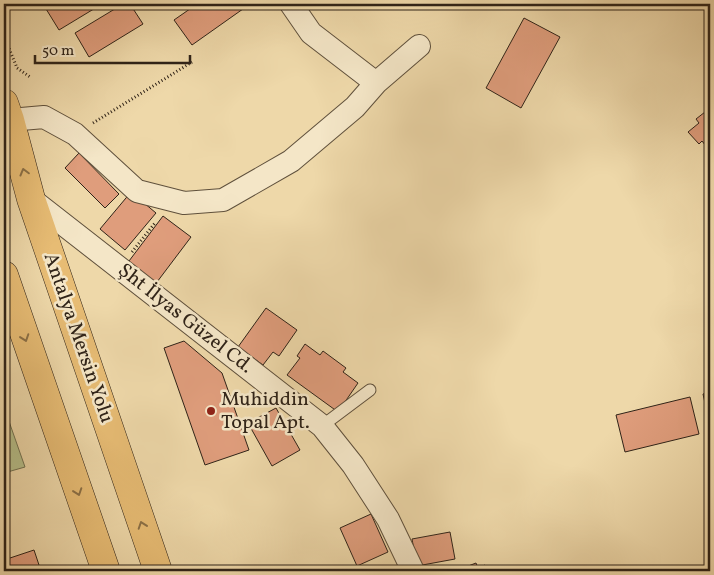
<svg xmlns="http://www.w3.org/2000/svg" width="714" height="575" font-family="Vollkorn,serif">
	<rect width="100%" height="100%" fill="#eed8a9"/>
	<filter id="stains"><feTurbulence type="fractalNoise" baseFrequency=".004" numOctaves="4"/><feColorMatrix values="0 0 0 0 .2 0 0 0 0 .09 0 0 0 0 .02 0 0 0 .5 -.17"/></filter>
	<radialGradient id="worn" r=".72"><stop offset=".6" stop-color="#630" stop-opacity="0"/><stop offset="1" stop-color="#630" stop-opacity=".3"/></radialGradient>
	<path fill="#b6bf8a" stroke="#727151" d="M 5,410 L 25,467 L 4,473 L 4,411 Z"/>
	<path fill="#df9d7c" stroke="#2f2318" d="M 43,4 L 102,4 L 59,30 Z
		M 123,4 L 130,4 L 143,24 L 89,57 L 75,33 Z
		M 197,4 L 250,4 L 192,45 L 174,20 Z
		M 524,18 L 560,37 L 521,108 L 486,88 Z
		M 705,112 L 709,117 L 710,116 L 710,151 L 702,141 L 699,144 L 688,132 L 699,123 L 696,119 Z
		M 79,153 L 119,194 L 105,208 L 65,168 Z
		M 131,192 L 156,213 L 125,250 L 100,229 Z
		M 163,216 L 191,237 L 154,286 L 126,265 Z
		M 266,308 L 297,330 L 279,356 L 273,352 L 263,365 L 238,347 Z
		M 184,341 L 222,373 L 249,450 L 205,465 L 164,348 Z
		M 305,344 L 320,355 L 323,351 L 346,368 L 343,372 L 358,383 L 338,412 L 287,375 L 300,358 L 297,356 Z
		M 710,392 L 710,426 L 703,394 Z
		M 690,397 L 699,434 L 625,452 L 616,415 Z
		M 276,408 L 300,450 L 272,466 L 248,423 Z
		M 371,514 L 388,552 L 357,566 L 340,528 Z
		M 450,532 L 455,559 L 417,566 L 412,539 Z
		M 34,550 L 41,571 L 4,571 L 4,560 Z
		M 476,563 L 478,568 L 485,565 L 487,571 L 464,571 L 463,568 Z"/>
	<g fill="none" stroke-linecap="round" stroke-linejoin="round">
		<g stroke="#5f503c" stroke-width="13">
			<path id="service" d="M 322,426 L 370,390"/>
		</g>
		<g stroke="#5f503c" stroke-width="24">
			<path id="minor" d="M 291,4 L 311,33 L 376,83
				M 10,120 L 44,117 L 75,134 L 137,191 L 184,203 L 223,200 L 291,161 L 355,107 L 376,83 L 419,46
				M 31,199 L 322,426 L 353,465 L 388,519 L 413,571"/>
		</g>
		<g stroke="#2f2318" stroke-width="29">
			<path id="trunk" d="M 4,103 L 10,120 L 31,199 L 158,571
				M 4,275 L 106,571"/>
		</g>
		<path stroke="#2f2318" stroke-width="3" stroke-dasharray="1 2.5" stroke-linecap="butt" d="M 4,42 L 6,41 L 17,68 L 30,77
			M 93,123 L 192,62
			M 132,252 L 155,223"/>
		<use href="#service" stroke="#f4e6c7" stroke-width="11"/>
		<use href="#minor" stroke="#f4e6c7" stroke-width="22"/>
		<use href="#trunk" stroke="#e7bc74" stroke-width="28"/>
	</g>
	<defs><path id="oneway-chevron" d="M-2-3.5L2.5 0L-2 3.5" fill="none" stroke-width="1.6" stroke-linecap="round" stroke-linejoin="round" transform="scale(1.25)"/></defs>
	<g stroke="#8b7046">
		<use href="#oneway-chevron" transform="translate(24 172) rotate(-105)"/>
		<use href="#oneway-chevron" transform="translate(25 338) rotate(71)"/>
		<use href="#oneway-chevron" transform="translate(78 492) rotate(71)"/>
		<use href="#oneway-chevron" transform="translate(142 525) rotate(-109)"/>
	</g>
	<circle fill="#8f2418" stroke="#f4e6c7" stroke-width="2" cx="211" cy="411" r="5"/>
	<g text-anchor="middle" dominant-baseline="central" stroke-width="5" stroke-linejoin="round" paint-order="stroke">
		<g font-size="20" fill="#2f2318" stroke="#f4e6c7">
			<text transform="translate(185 319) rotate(38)">Şht İlyas Güzel Cd.</text>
			<text transform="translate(78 338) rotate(71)">Antalya Mersin Yolu</text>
		</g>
		<g font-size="20" fill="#2f2318" stroke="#f4e6c7" text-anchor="start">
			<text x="221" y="400">Muhiddin<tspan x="221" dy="23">Topal Apt.</tspan></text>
		</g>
	</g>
	<rect width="714" height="575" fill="none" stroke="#eed8a9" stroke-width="20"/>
	<rect x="5" y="5" width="704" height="565" fill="none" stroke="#2f2318" stroke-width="2.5"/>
	<rect x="10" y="10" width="694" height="555" fill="none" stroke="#2f2318"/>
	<path d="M35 55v8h155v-8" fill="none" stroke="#2f2318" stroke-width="2.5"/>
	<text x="42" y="55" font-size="15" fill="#2f2318" stroke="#f4e6c7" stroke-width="4" paint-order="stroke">50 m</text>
	<rect width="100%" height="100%" filter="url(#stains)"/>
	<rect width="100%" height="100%" fill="url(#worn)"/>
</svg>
